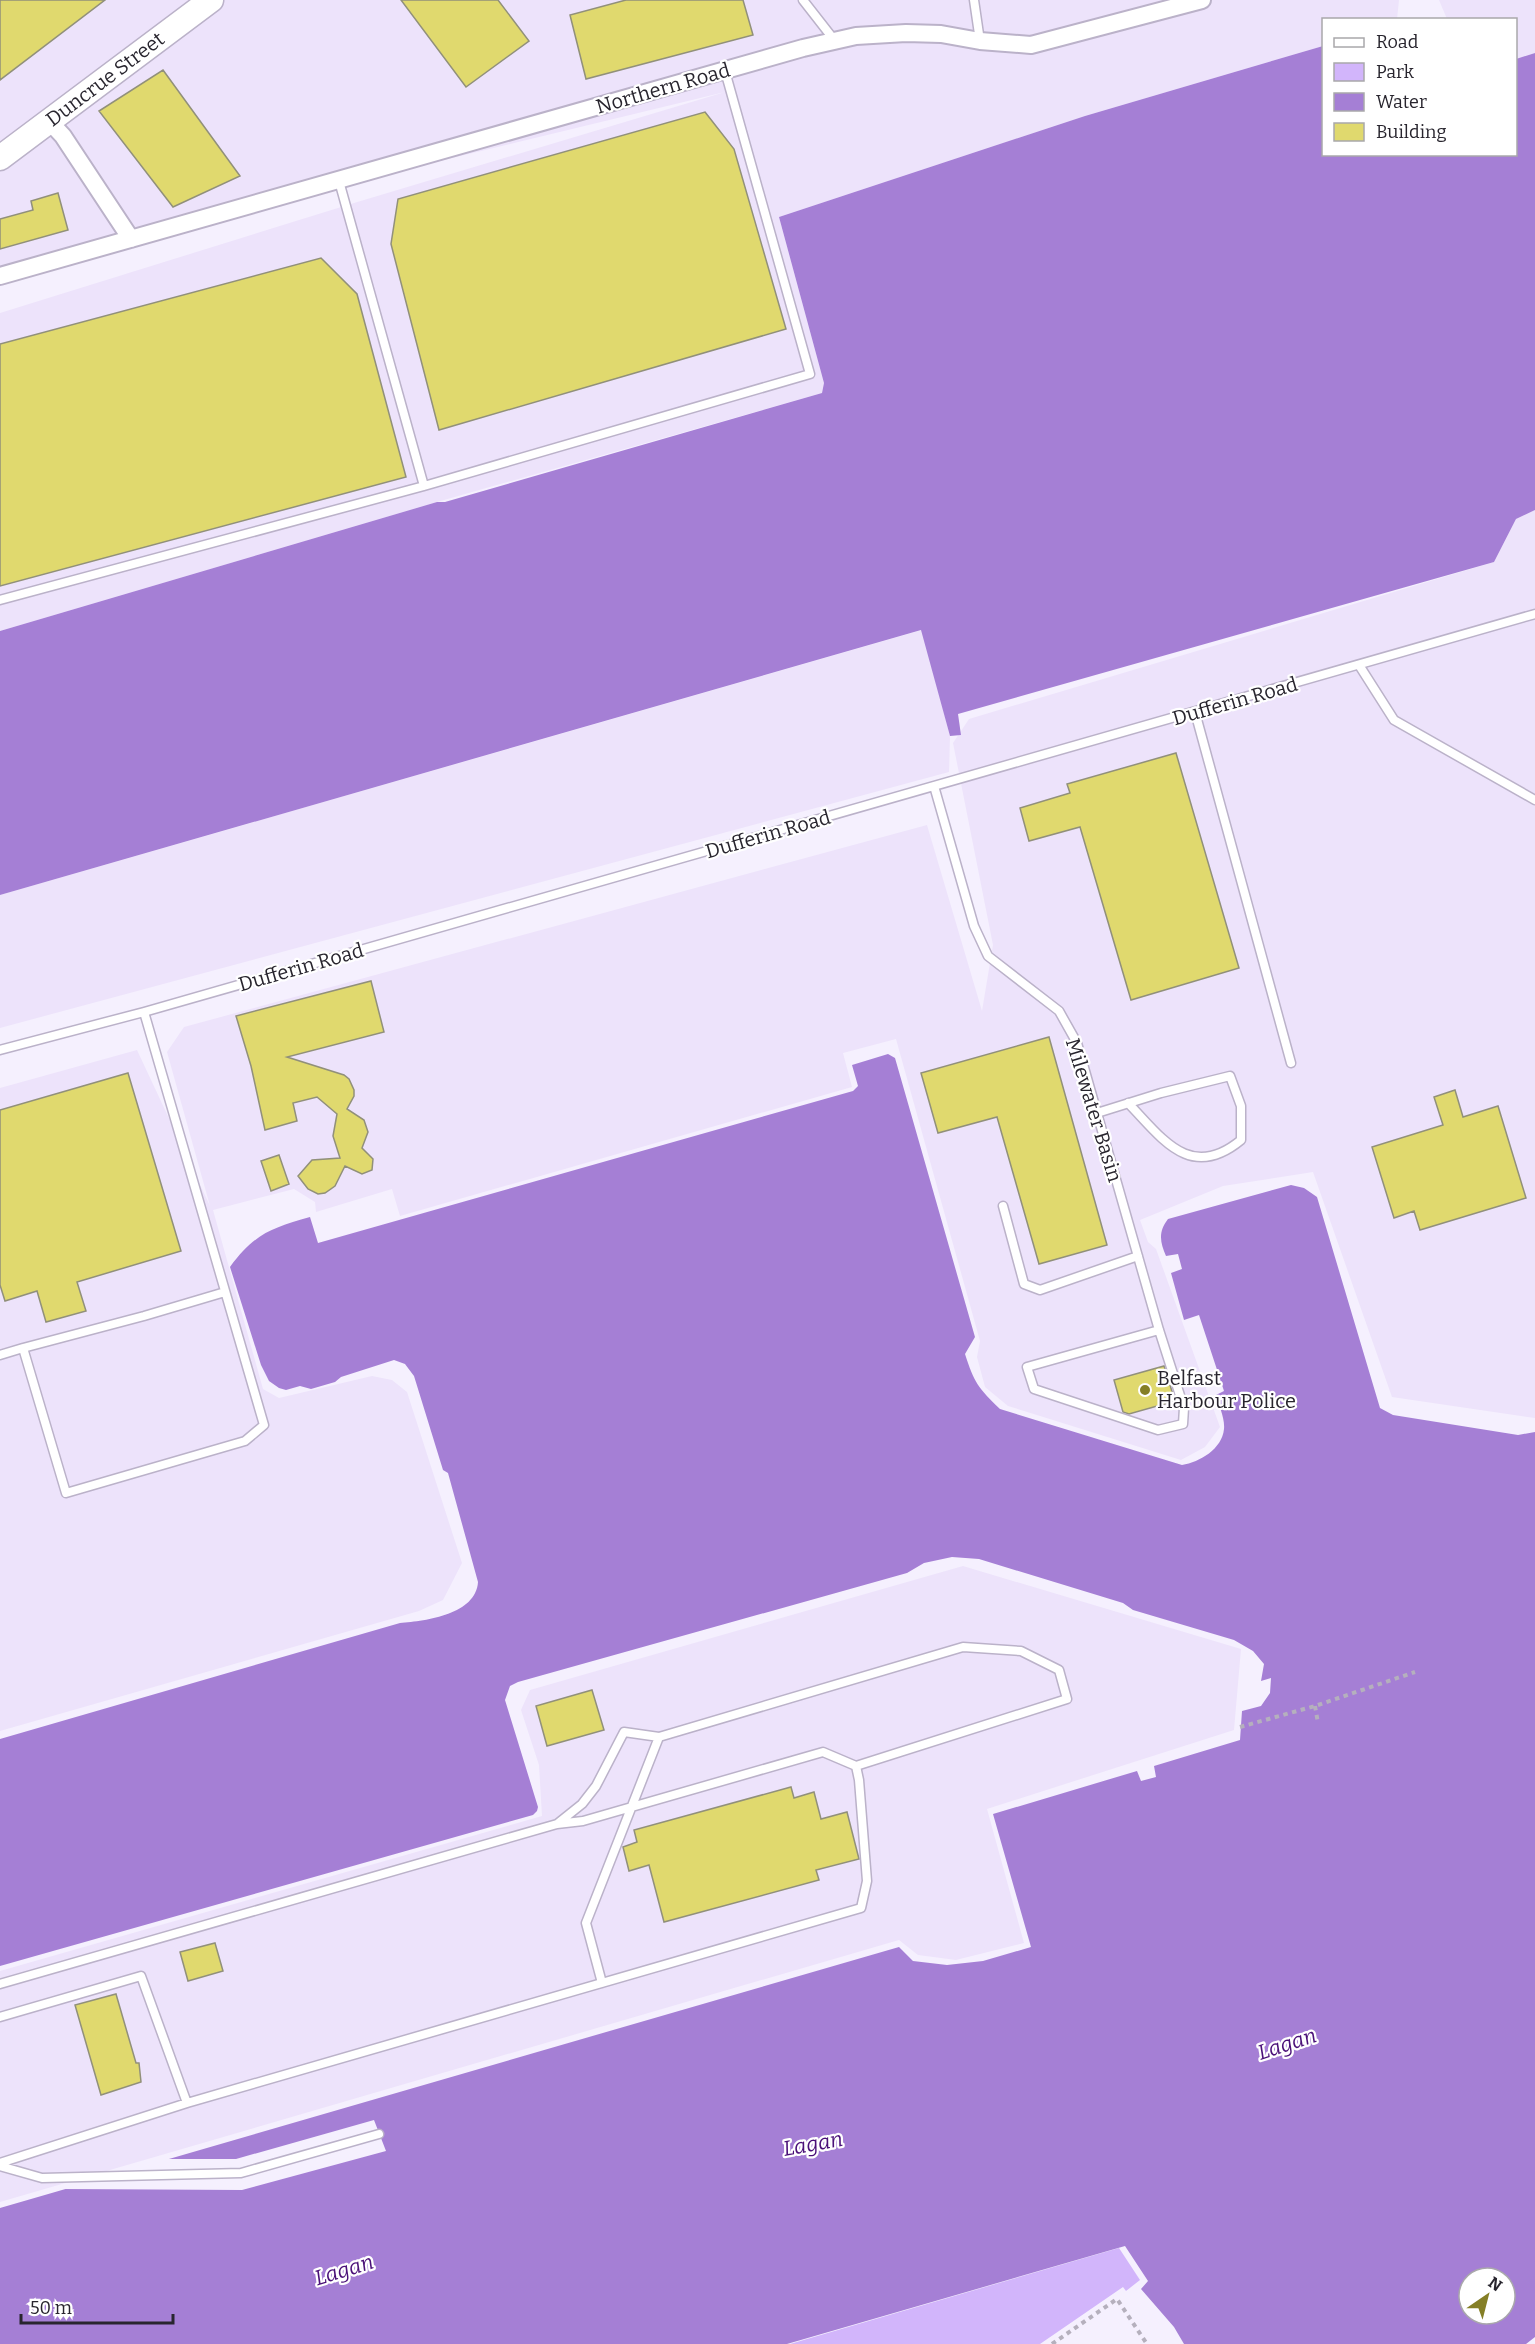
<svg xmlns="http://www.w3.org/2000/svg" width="1535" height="2344" font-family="Bitter,serif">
	<rect width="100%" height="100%" fill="#f5f0fe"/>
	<path fill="#ede3fb" d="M 0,0 L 1399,0 L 1397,19 L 1324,20 L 1323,46 L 1085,116 L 779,217 L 824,383 L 822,393 L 437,502 L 0,631 L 0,313 L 354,203 L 725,92 L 0,267 Z
		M 1439,0 L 1535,0 L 1535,53 L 1516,59 L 1516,20 L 1447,19 Z
		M 1535,510 L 1535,1418 L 1392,1397 L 1313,1172 L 1223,1186 L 1140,1220 L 1148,1242 L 1156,1249 L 1220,1427 L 1205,1447 L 1181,1460 L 1008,1406 L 985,1387 L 977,1357 L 980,1341 L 896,1039 L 843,1053 L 852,1087 L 400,1216 L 392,1189 L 316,1212 L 315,1202 L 294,1189 L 213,1210 L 263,1389 L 279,1398 L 372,1376 L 392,1380 L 407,1392 L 462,1563 L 443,1600 L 419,1611 L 0,1731 L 0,1088 L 137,1050 L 210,1206 L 167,1052 L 184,1027 L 927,825 L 982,1011 L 993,945 L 953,743 L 969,719 L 1494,562 L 1516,519 Z
		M 922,630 L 950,736 L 949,772 L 0,1028 L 0,895 Z
		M 963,1566 L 1241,1649 L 1234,1730 L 987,1809 L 1024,1943 L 956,1960 L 918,1955 L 899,1940 L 0,2202 L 0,1971 L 542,1816 L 539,1765 L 521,1710 L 530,1690 Z"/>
	<path fill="#d2b5fb" d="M 1119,2248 L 1140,2280 L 1126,2291 L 1123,2287 L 1040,2344 L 790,2344 Z"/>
	<path fill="#a57fd5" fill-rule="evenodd" d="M 1323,46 L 1324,154 L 1516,154 L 1516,59 L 1535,53 L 1535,510 L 1516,519 L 1494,562 L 958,714 L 961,735 L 950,736 L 921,630 L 0,895 L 0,631 L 437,502 L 445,502 L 822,393 L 824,383 L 779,217 L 1085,116 Z
		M 888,1054 L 895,1058 L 975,1337 L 965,1354 C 974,1382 978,1388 1000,1409 L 1182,1465 C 1200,1462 1222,1449 1224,1429 C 1225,1418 1219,1406 1216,1395 L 1224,1391 L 1199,1315 L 1184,1320 L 1171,1273 L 1182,1269 L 1178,1254 L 1166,1256 C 1160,1242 1158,1232 1168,1219 L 1291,1185 L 1304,1188 L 1317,1197 L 1380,1408 L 1393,1415 L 1518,1435 L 1535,1432 L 1535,2337 L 1526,2344 L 1184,2344 L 1174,2327 L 1141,2289 L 1148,2281 L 1125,2246 L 787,2344 L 0,2344 L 0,2208 L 899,1947 L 913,1961 L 947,1965 L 983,1961 L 1031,1947 L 993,1814 L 1137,1771 L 1141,1781 L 1156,1777 L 1154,1766 L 1240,1740 L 1242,1711 L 1261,1706 L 1270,1693 L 1271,1678 L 1261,1681 L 1264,1664 L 1253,1651 L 1234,1640 L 1133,1610 L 1123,1603 L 979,1559 L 952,1557 L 924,1563 L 907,1573 L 518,1682 L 510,1686 L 505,1700 L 538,1807 L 537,1811 L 533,1815 L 0,1966 L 0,1739 L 400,1623 C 427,1621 476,1614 478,1582 L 448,1473 L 443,1470 L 414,1376 L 405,1364 L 394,1360 L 341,1377 L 335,1382 L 311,1389 L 300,1386 L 286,1390 L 279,1388 L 269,1381 L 261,1365 L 230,1267 C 255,1233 272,1228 310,1217 L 318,1243 L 853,1091 L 858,1086 L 852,1065 ZM 1469,2278 L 1505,2278 L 1505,2314 L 1469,2314 Z"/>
	<path fill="#f5f0fe" d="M 374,2120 L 386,2151 L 242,2190 L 63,2189 L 165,2159 L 236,2159 Z"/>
	<path fill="#e0d96e" stroke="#91907a" stroke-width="1.5" d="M 0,0 L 105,0 L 0,80 Z
		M 401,0 L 498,0 L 529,41 L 466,87 Z
		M 626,0 L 743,0 L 753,35 L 586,79 L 570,15 Z
		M 163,70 L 240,176 L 173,207 L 99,111 Z
		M 705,112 L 734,149 L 786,329 L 439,430 L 391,244 L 398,199 Z
		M 58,193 L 68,230 L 0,249 L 0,219 L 33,210 L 31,201 Z
		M 321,258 L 357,294 L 406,477 L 0,586 L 0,344 Z
		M 1176,753 L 1239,968 L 1131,1000 L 1080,827 L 1029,841 L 1020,808 L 1070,793 L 1067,784 Z
		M 371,981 L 384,1032 L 287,1057 L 344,1075 L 349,1079 L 354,1090 L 354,1096 L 347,1109 L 364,1120 L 368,1132 L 362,1148 L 373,1159 L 372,1170 L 362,1174 L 345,1166 L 335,1186 L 325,1193 L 318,1194 L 308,1189 L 298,1176 L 312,1160 L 340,1158 L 333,1136 L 337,1114 L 317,1097 L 293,1103 L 297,1121 L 265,1130 L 251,1066 L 236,1016 Z
		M 1049,1037 L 1107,1245 L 1039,1264 L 997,1117 L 938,1133 L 921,1073 Z
		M 128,1073 L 181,1251 L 77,1282 L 86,1311 L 46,1322 L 37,1291 L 5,1301 L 0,1285 L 0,1110 Z
		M 1455,1090 L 1463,1117 L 1498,1106 L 1526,1198 L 1420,1230 L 1414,1211 L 1394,1218 L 1372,1147 L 1443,1125 L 1434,1097 Z
		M 279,1155 L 289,1184 L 271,1191 L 261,1161 Z
		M 1164,1366 L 1175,1401 L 1129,1414 L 1123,1412 L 1114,1380 Z
		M 592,1690 L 604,1730 L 547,1746 L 536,1706 Z
		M 791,1787 L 794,1798 L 814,1792 L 821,1819 L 847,1812 L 859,1859 L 816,1870 L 819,1880 L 664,1922 L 649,1865 L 629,1871 L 623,1847 L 637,1842 L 634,1830 Z
		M 215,1943 L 223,1971 L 188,1981 L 180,1952 Z
		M 116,1994 L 136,2063 L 139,2063 L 141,2082 L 101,2095 L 75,2005 Z"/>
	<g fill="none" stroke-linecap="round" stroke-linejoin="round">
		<g stroke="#bbb2c9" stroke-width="11">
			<path id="lane" d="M 803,0 L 835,41
				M 974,0 L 980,41
				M 339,181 L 424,486
				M 0,600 L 424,486 L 810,374 L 725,71
				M 1359,665 L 1394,720 L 1535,800
				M 1195,712 L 1291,1063
				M 934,786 L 974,926 L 988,956 L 1059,1011 L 1077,1043 L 1159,1330 L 1184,1408 L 1183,1424 L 1158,1430 L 1034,1389 L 1027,1367 L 1159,1330
				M 0,1050 L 144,1012 L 1535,614
				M 1097,1113 L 1161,1093 L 1230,1076 L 1241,1106 L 1241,1140 C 1190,1182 1162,1138 1128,1103
				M 1003,1206 L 1024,1284 L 1040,1290 L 1138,1256
				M 23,1348 L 144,1316 L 225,1292
				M 0,1355 L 23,1348 L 66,1493 L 245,1441 L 264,1425 L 144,1012
				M 557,1824 L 582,1804 L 596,1786 L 624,1732 L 659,1737
				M 0,1984 L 557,1824 L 583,1821 L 823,1752 L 856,1766 L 1067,1699 L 1059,1670 L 1021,1651 L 963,1647 L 659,1737 L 586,1923 L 602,1983
				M 0,2017 L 141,1976 L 187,2103
				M 0,2163 L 187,2103 L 861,1908 L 867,1881 L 859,1780 L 856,1766
				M 0,2166 L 42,2178 L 241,2173 L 379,2134"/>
		</g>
		<g stroke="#bbb2c9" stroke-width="20">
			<path id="street" d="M 49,121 L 63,136 L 131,239
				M 0,276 L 803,48 L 856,36 L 906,33 L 941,34 L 980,41 L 1031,45 L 1202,0"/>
		</g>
		<g stroke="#bbb2c9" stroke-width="27">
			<path id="secondary" d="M 0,158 L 211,0"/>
		</g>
		<path stroke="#b5b0bd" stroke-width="4" stroke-dasharray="4.5 4.5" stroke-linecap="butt" d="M 1315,1706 L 1318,1723
			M 1240,1727 L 1315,1706 L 1415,1672
			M 1052,2344 L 1117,2299 L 1147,2344"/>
		<use href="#lane" stroke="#fff" stroke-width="8"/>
		<use href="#street" stroke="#fff" stroke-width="16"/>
		<use href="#secondary" stroke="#fff" stroke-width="24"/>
	</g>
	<circle fill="#857f26" stroke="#fff" stroke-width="2" cx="1145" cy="1390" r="6"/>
	<g text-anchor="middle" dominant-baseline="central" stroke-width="4.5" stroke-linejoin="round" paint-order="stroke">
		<g font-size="20" fill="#28252e" stroke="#fff">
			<text transform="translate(105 79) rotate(-37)">Duncrue Street</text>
			<text transform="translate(663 88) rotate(-16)">Northern Road</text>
			<text transform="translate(1235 701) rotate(-16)">Dufferin Road</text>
			<text transform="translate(768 834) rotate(-16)">Dufferin Road</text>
			<text transform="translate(301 967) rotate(-16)">Dufferin Road</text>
			<text transform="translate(1094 1110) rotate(73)">Milewater Basin</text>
		</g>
		<g font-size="20" fill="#28252e" stroke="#fff" text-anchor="start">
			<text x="1157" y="1378">Belfast<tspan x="1157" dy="23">Harbour Police</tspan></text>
		</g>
		<g font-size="21" font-style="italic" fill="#4a1078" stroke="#fff">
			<text transform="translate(1287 2044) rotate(-18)">Lagan</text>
			<text transform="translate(813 2144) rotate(-10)">Lagan</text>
			<text transform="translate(344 2270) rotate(-17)">Lagan</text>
		</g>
	</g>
	<rect x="1322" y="18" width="195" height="138" fill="#ffffff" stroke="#a9a8ab" stroke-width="1.5"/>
	<rect x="1334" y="38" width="30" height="9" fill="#ffffff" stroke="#a9a8ab" stroke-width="1.5"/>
	<text x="1376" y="48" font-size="18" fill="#28252e">Road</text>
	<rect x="1334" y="63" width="30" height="18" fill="#d2b5fb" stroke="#a9a8ab" stroke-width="1.5"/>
	<text x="1376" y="78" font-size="18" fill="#28252e">Park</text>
	<rect x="1334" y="93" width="30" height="18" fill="#a57fd5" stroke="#a9a8ab" stroke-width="1.5"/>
	<text x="1376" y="108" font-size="18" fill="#28252e">Water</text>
	<rect x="1334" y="123" width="30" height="18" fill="#e0d96e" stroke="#a9a8ab" stroke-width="1.5"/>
	<text x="1376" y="138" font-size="18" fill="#28252e">Building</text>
	<g transform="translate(1487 2296) rotate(35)"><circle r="28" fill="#ffffff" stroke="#a9a8ab" stroke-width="1.5"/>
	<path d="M0-4.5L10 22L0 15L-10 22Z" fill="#857f26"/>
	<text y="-9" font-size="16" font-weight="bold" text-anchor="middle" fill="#28252e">N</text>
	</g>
	<path d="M21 2314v9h152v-9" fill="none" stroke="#28252e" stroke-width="3"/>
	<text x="30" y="2314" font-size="18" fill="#28252e" stroke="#ffffff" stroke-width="4.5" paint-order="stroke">50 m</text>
</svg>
